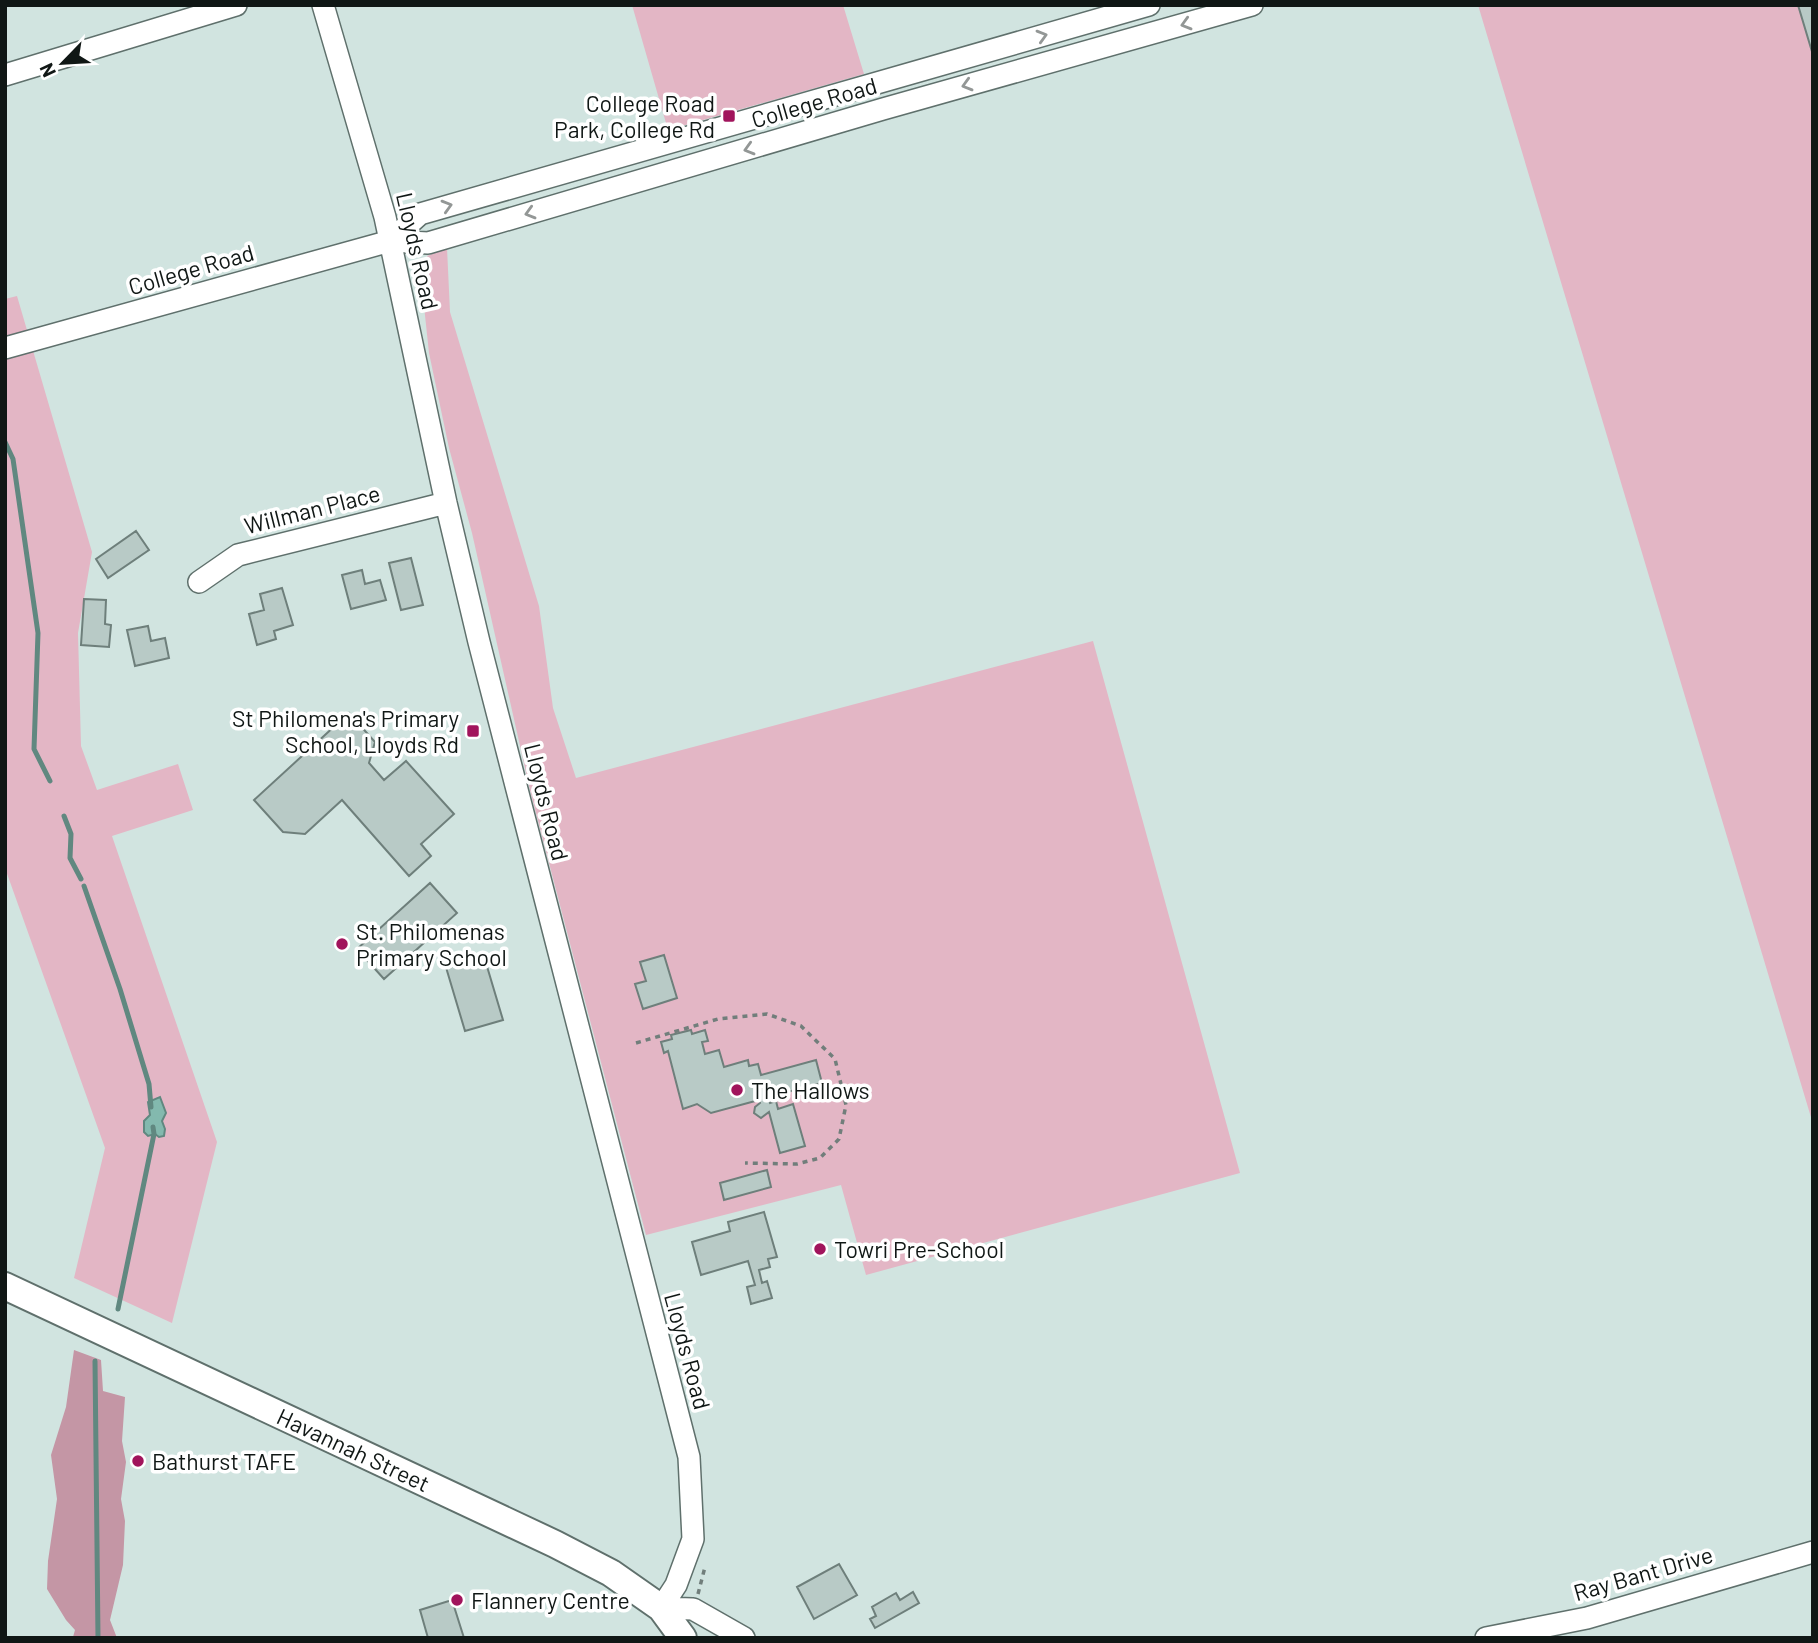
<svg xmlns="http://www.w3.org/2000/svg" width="1818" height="1643" font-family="Barlow,sans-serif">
	<rect width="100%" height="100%" fill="#d1e4e0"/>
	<path fill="#e3b6c5" d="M 632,5 L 843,5 L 864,74 L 668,130 Z
		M 1478,5 L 1813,5 L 1813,1124 Z
		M 447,248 L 450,312 L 539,606 L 553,708 L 576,778 L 1093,641 L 1240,1173 L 866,1275 L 841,1185 L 646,1235 L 530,790 L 472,533 L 449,448 L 429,353 L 422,287 L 427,256 Z
		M 17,296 L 92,552 L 78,633 L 81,746 L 97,790 L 178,764 L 193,810 L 112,836 L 217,1142 L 172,1323 L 74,1278 L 105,1148 L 5,868 L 5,299 Z"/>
	<path fill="#c496a5" d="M 74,1350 L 101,1360 L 103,1391 L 125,1397 L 122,1441 L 126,1462 L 121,1499 L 125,1521 L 123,1565 L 110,1620 L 117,1638 L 70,1638 L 73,1637 L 75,1630 L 66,1620 L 47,1589 L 48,1561 L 57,1499 L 51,1455 L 66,1407 Z"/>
	<path fill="#83b9ae" stroke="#608880" stroke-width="2" d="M 160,1097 L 166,1113 L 162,1121 L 165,1129 L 164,1136 L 159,1137 L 155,1134 L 148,1136 L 144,1132 L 144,1121 L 150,1115 L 148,1102 Z"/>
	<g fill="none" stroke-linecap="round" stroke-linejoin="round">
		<path stroke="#608880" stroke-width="5" d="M 5,442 L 13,459 L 38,633 L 34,749 L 50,781
			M 64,816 L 71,834 L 70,858 L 81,879
			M 84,886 L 120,989 L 149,1084 L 151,1107
			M 118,1309 L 154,1134 L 153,1127
			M 95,1361 L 98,1638"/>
	</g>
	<path fill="#b8cac6" stroke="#6e7f7b" stroke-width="2" d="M 1798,5 L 1813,5 L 1813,55 Z
		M 136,531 L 149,550 L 108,578 L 96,559 Z
		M 411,558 L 423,605 L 401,610 L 389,563 Z
		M 362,570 L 365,584 L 380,580 L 386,600 L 351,609 L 342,575 Z
		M 282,588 L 293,625 L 274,631 L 276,639 L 257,645 L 249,614 L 264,610 L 260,594 Z
		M 84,599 L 106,600 L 105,624 L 111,625 L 109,647 L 81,645 Z
		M 148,626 L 151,641 L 165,638 L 169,658 L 135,666 L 127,630 Z
		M 349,713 L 375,742 L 369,763 L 384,780 L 406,761 L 454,814 L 421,844 L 431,856 L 409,876 L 342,800 L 305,834 L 283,832 L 254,800 Z
		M 430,883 L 457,913 L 384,979 L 357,949 Z
		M 483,953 L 503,1020 L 465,1031 L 445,964 Z
		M 664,955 L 677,998 L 643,1009 L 635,984 L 646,981 L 640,962 Z
		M 691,1030 L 692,1034 L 705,1030 L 708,1041 L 702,1042 L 705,1054 L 719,1050 L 724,1067 L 748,1060 L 749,1066 L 758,1064 L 761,1075 L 816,1060 L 822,1083 L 768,1097 L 770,1103 L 776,1101 L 778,1109 L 793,1104 L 805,1146 L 780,1153 L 769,1112 L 761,1118 L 754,1113 L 755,1107 L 760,1103 L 759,1100 L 711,1113 L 697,1104 L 683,1109 L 668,1051 L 664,1053 L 661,1042 L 672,1039 L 671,1035 Z
		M 767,1170 L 771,1187 L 724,1200 L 720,1183 Z
		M 764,1212 L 777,1257 L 768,1259 L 770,1267 L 759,1270 L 762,1283 L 767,1281 L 772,1298 L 751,1304 L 747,1287 L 755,1285 L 748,1261 L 701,1275 L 692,1242 L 730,1231 L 728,1222 Z
		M 839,1564 L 857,1595 L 814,1619 L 797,1587 Z
		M 913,1592 L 919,1603 L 875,1628 L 870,1619 L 876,1616 L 872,1607 L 896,1593 L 900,1600 Z
		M 452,1600 L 464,1638 L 428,1638 L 420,1610 Z"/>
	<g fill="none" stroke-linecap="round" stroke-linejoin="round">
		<g stroke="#5f706c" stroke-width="24">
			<path id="minor" d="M 323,5 L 385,217 L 446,503 L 479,642 L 689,1457 L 693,1539 L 676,1585 L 661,1608
				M 5,75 L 236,5
				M 390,241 L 420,214 L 1149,5
				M 5,348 L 390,241 L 428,243 L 883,109 L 1252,5
				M 199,582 L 238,555 L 446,503
				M 661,1608 L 693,1609 L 744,1638
				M 1486,1638 L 1587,1618 L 1813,1552"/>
		</g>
		<g stroke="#5f706c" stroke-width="30">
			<g id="tertiary">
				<path id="s1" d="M 5,1286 L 555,1544 L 611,1573 L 661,1608 L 683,1638"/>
			</g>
		</g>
		<path stroke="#717e7b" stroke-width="3.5" stroke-dasharray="5 5" stroke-linecap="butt" d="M 636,1043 L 718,1019 L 767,1014 L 801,1026 L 835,1059 L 846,1105 L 839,1139 L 820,1158 L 797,1164 L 745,1163
			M 698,1594 L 705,1567"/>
		<use href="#minor" stroke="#fff" stroke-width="21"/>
		<use href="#tertiary" stroke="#fff" stroke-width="26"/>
	</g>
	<defs><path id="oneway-chevron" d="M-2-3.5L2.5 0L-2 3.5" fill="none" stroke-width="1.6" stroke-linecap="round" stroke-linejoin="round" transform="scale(1.75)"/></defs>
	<g stroke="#939796">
		<use href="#oneway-chevron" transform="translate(1186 24) rotate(164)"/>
		<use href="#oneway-chevron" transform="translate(1042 36) rotate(-16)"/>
		<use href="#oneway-chevron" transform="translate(967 85) rotate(164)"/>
		<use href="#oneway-chevron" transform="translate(749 149) rotate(164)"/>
		<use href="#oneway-chevron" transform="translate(447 206) rotate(-16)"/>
		<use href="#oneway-chevron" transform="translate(530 213) rotate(164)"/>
	</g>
	<g fill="#a1145c" stroke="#fff" stroke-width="2.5">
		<rect x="722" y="109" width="14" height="14" rx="3.5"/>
		<rect x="466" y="724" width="14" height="14" rx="3.5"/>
		<circle cx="342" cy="944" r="7"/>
		<circle cx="737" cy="1090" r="7"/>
		<circle cx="820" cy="1249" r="7"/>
		<circle cx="138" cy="1461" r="7"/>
		<circle cx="457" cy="1600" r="7"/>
	</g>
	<g text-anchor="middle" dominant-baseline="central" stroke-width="7" stroke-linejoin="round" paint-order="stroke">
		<g font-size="23" fill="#101715" stroke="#fff">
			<text transform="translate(814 102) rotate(-16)">College Road</text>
			<text transform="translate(418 251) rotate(77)">Lloyds Road</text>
			<text transform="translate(191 269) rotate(-16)">College Road</text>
			<text transform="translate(312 509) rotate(-14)">Willman Place</text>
			<text transform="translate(547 802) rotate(76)">Lloyds Road</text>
			<text transform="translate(688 1351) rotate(75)">Lloyds Road</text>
			<text stroke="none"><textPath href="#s1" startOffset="385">Havannah Street</textPath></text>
			<text transform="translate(1643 1573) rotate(-16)">Ray Bant Drive</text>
		</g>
		<g font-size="23" fill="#101715" stroke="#fff" text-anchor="start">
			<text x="715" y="103" text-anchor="end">College Road<tspan x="715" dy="26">Park, College Rd</tspan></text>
			<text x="459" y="718" text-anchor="end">St Philomena's Primary<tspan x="459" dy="26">School, Lloyds Rd</tspan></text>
			<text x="356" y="931">St. Philomenas<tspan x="356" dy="26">Primary School</tspan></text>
			<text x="751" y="1090">The Hallows</text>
			<text x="834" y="1249">Towri Pre-School</text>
			<text x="152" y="1461">Bathurst TAFE</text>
			<text x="471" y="1600">Flannery Centre</text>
		</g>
	</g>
	<rect width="1818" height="1643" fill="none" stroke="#101715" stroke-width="14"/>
	<g transform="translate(63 63) rotate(245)" stroke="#ffffff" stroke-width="5" paint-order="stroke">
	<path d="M0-5L12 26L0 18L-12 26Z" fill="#101715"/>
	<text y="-10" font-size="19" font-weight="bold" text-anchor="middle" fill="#101715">N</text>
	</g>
</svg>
